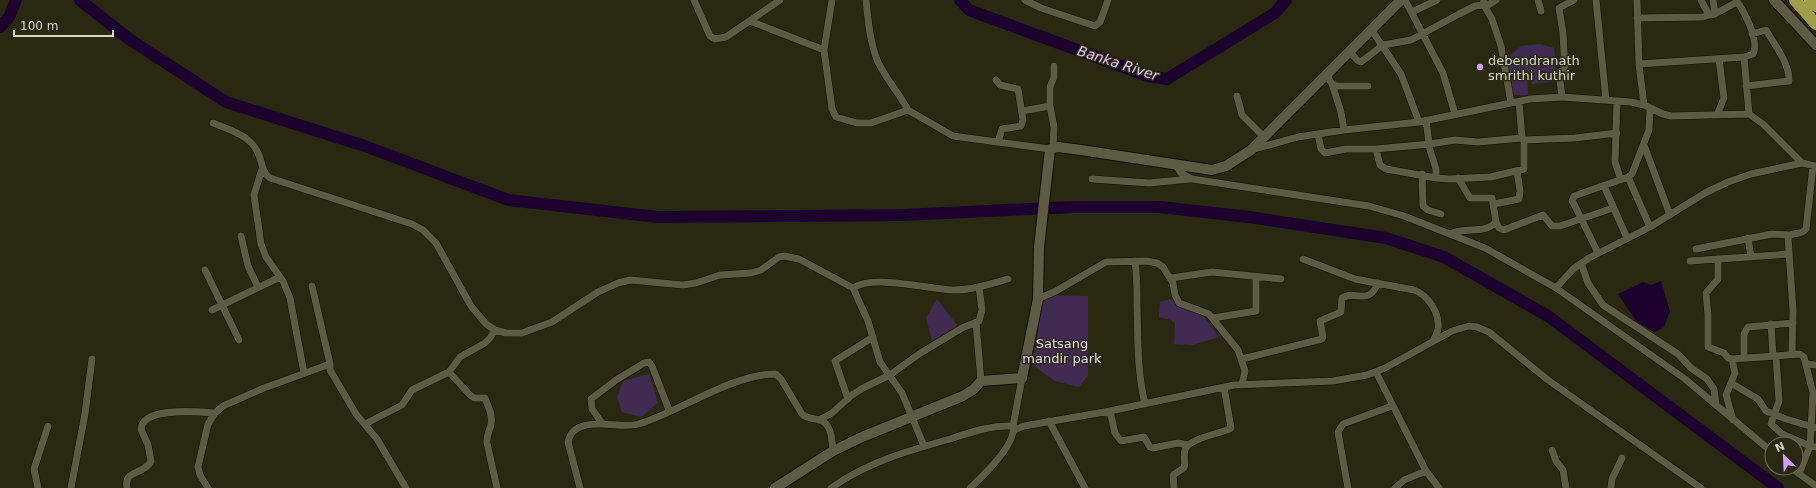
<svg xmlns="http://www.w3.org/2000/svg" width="1816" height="488" font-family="'DejaVu Sans',sans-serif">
	<rect width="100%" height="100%" fill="#292912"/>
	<path fill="#422b52" d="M 1540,44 L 1554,48 L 1558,81 L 1532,84 L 1527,72 L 1528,95 L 1512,95 L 1508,57 L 1521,46 Z
		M 1041,295 L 1088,296 L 1088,375 L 1079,387 L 1055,381 L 1034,366 Z
		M 937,299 L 957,325 L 956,329 L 932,341 L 926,318 Z
		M 1171,299 L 1181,306 L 1202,314 L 1219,337 L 1192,345 L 1174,344 L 1175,323 L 1171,320 L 1159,317 L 1160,302 Z
		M 649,374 L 658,403 L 641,417 L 622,412 L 617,397 L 623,381 Z"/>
	<path fill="#1c002d" d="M 1661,281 L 1670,311 L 1664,327 L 1654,332 L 1636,321 L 1618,294 L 1643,282 L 1651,285 Z"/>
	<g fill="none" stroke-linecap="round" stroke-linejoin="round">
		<path stroke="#1c002d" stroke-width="12" d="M 80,0 L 129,39 L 226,102 L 365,146 L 508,200 L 658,217 L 903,215 L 1073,207 L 1160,207 L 1249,217 L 1386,238 L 1444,257 L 1548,316 L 1778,488
			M 960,0 L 969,10 L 1148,76 L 1167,79 L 1275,13 L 1286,0
			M 0,27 L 9,17 L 16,0"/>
		<g stroke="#121100" stroke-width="8">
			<path id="street" d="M 694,0 L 710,36 L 715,39 L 726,37 L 780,0
				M 832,0 L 824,50 L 832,109 L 836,117 L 857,123 L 871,123 L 908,110 L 953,136 L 1050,149
				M 866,0 C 868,20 870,43 878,62 C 886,79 899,93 908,110
				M 1025,0 L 1041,8 L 1095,26 L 1100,22 L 1108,0
				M 1405,0 L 1443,73 L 1455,114
				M 1538,0 L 1541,11
				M 1596,0 L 1606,100
				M 1637,0 L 1639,64 L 1644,105
				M 1736,0 C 1744,11 1760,41 1753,54 L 1744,57
				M 1483,5 L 1485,7 L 1492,19 L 1501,46 L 1511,103
				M 1485,7 L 1496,0
				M 1412,12 L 1437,0
				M 1715,14 L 1737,2
				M 1711,15 L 1715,14 L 1713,0
				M 1637,18 L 1703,17 L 1709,15 L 1701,0
				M 750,21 L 824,50
				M 1371,29 L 1401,74 L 1419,122
				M 1349,51 L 1358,61 L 1361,62 L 1383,45 L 1411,40 L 1459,14 L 1475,6 L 1483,5 L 1484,0
				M 1639,64 L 1744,57 L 1749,114
				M 1326,74 L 1332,84 L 1336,86 L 1368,86
				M 996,80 L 1000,85 L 1018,89 L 1023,120 L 1021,126 L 1002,129 L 998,142
				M 1332,84 L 1341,112 L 1344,130
				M 1746,86 L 1789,81 C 1790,64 1774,44 1766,30 L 1752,34
				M 1237,96 L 1242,115 L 1264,137
				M 1562,97 L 1559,72 L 1565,70 L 1563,33 L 1559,8 L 1574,0
				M 1617,101 L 1615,162 L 1621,180
				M 1519,102 L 1522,138 L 1524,140 L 1575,138 L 1617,133
				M 1050,106 L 1054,127 L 1053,147
				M 1022,111 L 1050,106 L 1050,87 L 1054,77 L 1054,66
				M 1717,115 L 1724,98 L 1719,59
				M 1426,120 L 1430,150 L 1436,169 L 1436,178
				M 213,123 C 228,129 249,135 257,151 C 263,161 260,170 270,178 L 412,224 L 423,230 L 436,243 L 471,306 L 486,324 L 495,330 L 506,333 L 522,333 L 552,322 L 598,292 L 618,283 L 630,280 L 683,285 L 696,283 L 720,275 L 751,273 L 761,270 L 779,257 L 784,256 L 799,259 L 853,288 L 868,321 L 880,362 L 902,393 L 924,446
				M 1318,134 L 1321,149 L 1325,153 L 1346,149 L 1376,149 L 1430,144 L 1455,140 L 1478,142 L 1522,138
				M 1644,145 L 1670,215
				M 1376,149 L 1380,165 L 1386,169 L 1436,178 L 1449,179 L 1491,177 L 1524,169 L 1524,140
				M 1251,150 L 1298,137 L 1344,130 L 1419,122 L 1530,99 L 1562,97 L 1631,102 L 1644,105 L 1663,114 L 1671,116 L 1749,114 L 1763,124 L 1802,163 L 1816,166
				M 1175,164 L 1181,173 L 1192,179 L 1369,206 L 1404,216 L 1485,248 L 1556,288 L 1685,379 L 1772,452
				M 262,169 L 254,195 L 261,244 L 266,257 L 283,281 L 290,298 L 304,373
				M 1422,174 L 1423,206 L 1428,210 L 1441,214
				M 1628,177 L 1632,174 L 1649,130 L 1650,108
				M 1092,179 L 1149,183 L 1190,179
				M 1604,186 L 1627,238
				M 1494,204 L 1519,199 L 1520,191 L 1517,171
				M 1496,222 L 1499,228 L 1504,230 L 1543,215 L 1552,226 L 1560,226 L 1613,208
				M 1450,234 C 1464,226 1485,235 1496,222 L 1492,198 L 1470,198 L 1458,178
				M 241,236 L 248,266 L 258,287
				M 1748,238 L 1751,257
				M 1696,249 L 1772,234 L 1790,235
				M 1598,253 L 1574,204 L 1572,201 L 1574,196 L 1628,177 L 1650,227
				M 1303,259 L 1355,279 L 1414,290 C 1428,295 1440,313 1438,329 C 1437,333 1435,337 1433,341
				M 1718,259 L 1718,279 L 1706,293 L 1708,315 L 1708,347 L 1724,353 L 1728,358 L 1732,359 L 1776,356
				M 1135,261 C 1137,275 1137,290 1137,304 C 1138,338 1137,371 1145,404
				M 1690,261 L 1789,254
				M 1581,263 L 1588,283 L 1603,305 L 1678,354 L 1691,368 L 1707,379 L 1714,389 L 1716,405
				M 205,270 L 239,340
				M 1171,278 L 1212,272 L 1281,279
				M 312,286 L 330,364 L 330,370 L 356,414 L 377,439 L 406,488
				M 853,288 C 873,274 928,289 953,290 C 972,290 990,284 1008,279
				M 1556,288 L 1573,269 L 1589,258 L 1650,227 L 1705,193 L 1728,182 L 1751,174 L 1802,163
				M 1038,299 L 1056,291 L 1106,262 L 1146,261 L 1157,263 L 1163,267 L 1173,283 L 1175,295 L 1179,303 L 1209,314 L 1238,350 L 1245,371 L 1242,384
				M 212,310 L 280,277
				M 1213,318 L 1256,311 L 1256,277
				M 976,323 L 981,381
				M 1771,324 L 1773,356
				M 1792,354 L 1793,310 L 1788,237 C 1793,231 1801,236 1806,229 L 1813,166
				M 1744,358 L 1744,334 L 1748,327 L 1793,323
				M 1242,359 L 1322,339 L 1323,337 L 1320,321 L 1341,312 L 1342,298 C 1356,289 1368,307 1378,283
				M 1732,359 L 1735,373 L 1726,395 L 1733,420
				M 1807,364 L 1816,365
				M 449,372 L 470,395 L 474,398 L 485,398 C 488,406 493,415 491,424 C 490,431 486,435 487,443 L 497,488
				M 1376,372 L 1426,471 L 1439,488
				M 1731,383 L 1758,399 L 1766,411 L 1786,419 L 1816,428
				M 848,399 L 835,361 L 873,337
				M 1110,411 L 1115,433 L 1121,441 L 1144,437 L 1150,447 L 1153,448 L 1178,443 L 1188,445
				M 819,420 L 832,413 L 852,395 L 863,388 L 890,375 L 919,354 L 962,328 L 979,321 L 982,310 L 979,287
				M 1049,421 L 1085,488
				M 602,423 L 592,409 L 591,399 L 616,380 L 644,363 L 649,362 L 652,366 L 669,410
				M 365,424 L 402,405 L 412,390 L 449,372 L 460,357 L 485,343 L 490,338 L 495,330
				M 1014,430 L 1024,426 L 1110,411 L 1234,385 L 1333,381 L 1367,375 L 1385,368 L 1452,331 L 1469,326 L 1477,327 L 1489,332 L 1548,380 L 1701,488
				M 1552,450 L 1556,461 L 1563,470 L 1566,488
				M 1791,468 L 1816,486
				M 1799,474 L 1810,446 L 1782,434 L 1771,424 L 1779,401 L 1776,356 L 1800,354 L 1804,357 L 1813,393 L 1810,446 L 1816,447
				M 38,488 L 34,469 L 48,426
				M 71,488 L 85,414 L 92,359
				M 127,488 C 123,469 145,475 151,461 L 148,445 L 141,429 C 143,406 199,412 215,413
				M 208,488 L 200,475 L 198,467 L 208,424 L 215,413 L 223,406 L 264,388 L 330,364
				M 580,488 L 568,442 C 574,412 620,430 639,424 C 681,411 732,374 776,374 L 781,379 L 802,414 C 808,419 812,418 820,420 C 832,424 832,441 833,451
				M 831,488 C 868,462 907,451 950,439 C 971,432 991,425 1013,426
				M 970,488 C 983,476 1017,444 1013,426 L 1022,378
				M 1174,488 L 1173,475 L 1184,468 C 1186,462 1183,456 1185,450 C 1188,439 1217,434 1227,430 L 1231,428 L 1224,387
				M 1348,488 L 1338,432 L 1343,424 L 1392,406
				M 1395,488 L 1404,480 L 1426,471
				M 1611,488 L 1612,479 L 1622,458"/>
		</g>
		<g stroke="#121100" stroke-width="12">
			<path id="secondary" d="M 1774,0 L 1816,45
				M 775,488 L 833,451 L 862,437 L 963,396 L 974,389 L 981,381 L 1022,378 L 1038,299 L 1039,247 L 1050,149 L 1058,147 L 1081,150 L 1212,170 L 1226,166 L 1251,150 L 1401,0"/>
		</g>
		<g stroke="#121100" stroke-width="14">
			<path id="highway" d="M 1795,0 L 1816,24
				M 1810,0 L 1816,6"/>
		</g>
		<use href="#street" stroke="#5c5b43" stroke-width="7"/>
		<use href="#secondary" stroke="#5c5b43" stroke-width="10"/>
		<use href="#highway" stroke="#a29e48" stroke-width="12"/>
	</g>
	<circle fill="#d49cfc" stroke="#292912" stroke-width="1.5" cx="1480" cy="67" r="4"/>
	<g text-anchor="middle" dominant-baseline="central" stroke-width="3" stroke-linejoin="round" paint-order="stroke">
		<g font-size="13" fill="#d8d8ca" stroke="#292912" text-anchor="start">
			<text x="1488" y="60">debendranath<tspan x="1488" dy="15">smrithi kuthir</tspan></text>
		</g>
		<g font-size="13" fill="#ebd5fd" stroke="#292912">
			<text x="1062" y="343">Satsang<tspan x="1062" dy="15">mandir park</tspan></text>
		</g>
		<g font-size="14" font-style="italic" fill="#e3c1fd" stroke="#292912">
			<text transform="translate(1118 63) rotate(18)">Banka River</text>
		</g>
	</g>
	<g transform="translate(1784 456) rotate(336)"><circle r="19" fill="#292912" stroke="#6f6f5c"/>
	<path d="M0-3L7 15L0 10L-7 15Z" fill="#d49cfc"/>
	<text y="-6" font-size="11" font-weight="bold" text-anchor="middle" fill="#d8d8ca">N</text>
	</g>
	<path d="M14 30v6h99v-6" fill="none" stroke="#d8d8ca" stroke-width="2"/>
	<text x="20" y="30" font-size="12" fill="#d8d8ca" stroke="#292912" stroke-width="3" paint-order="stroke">100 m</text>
</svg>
